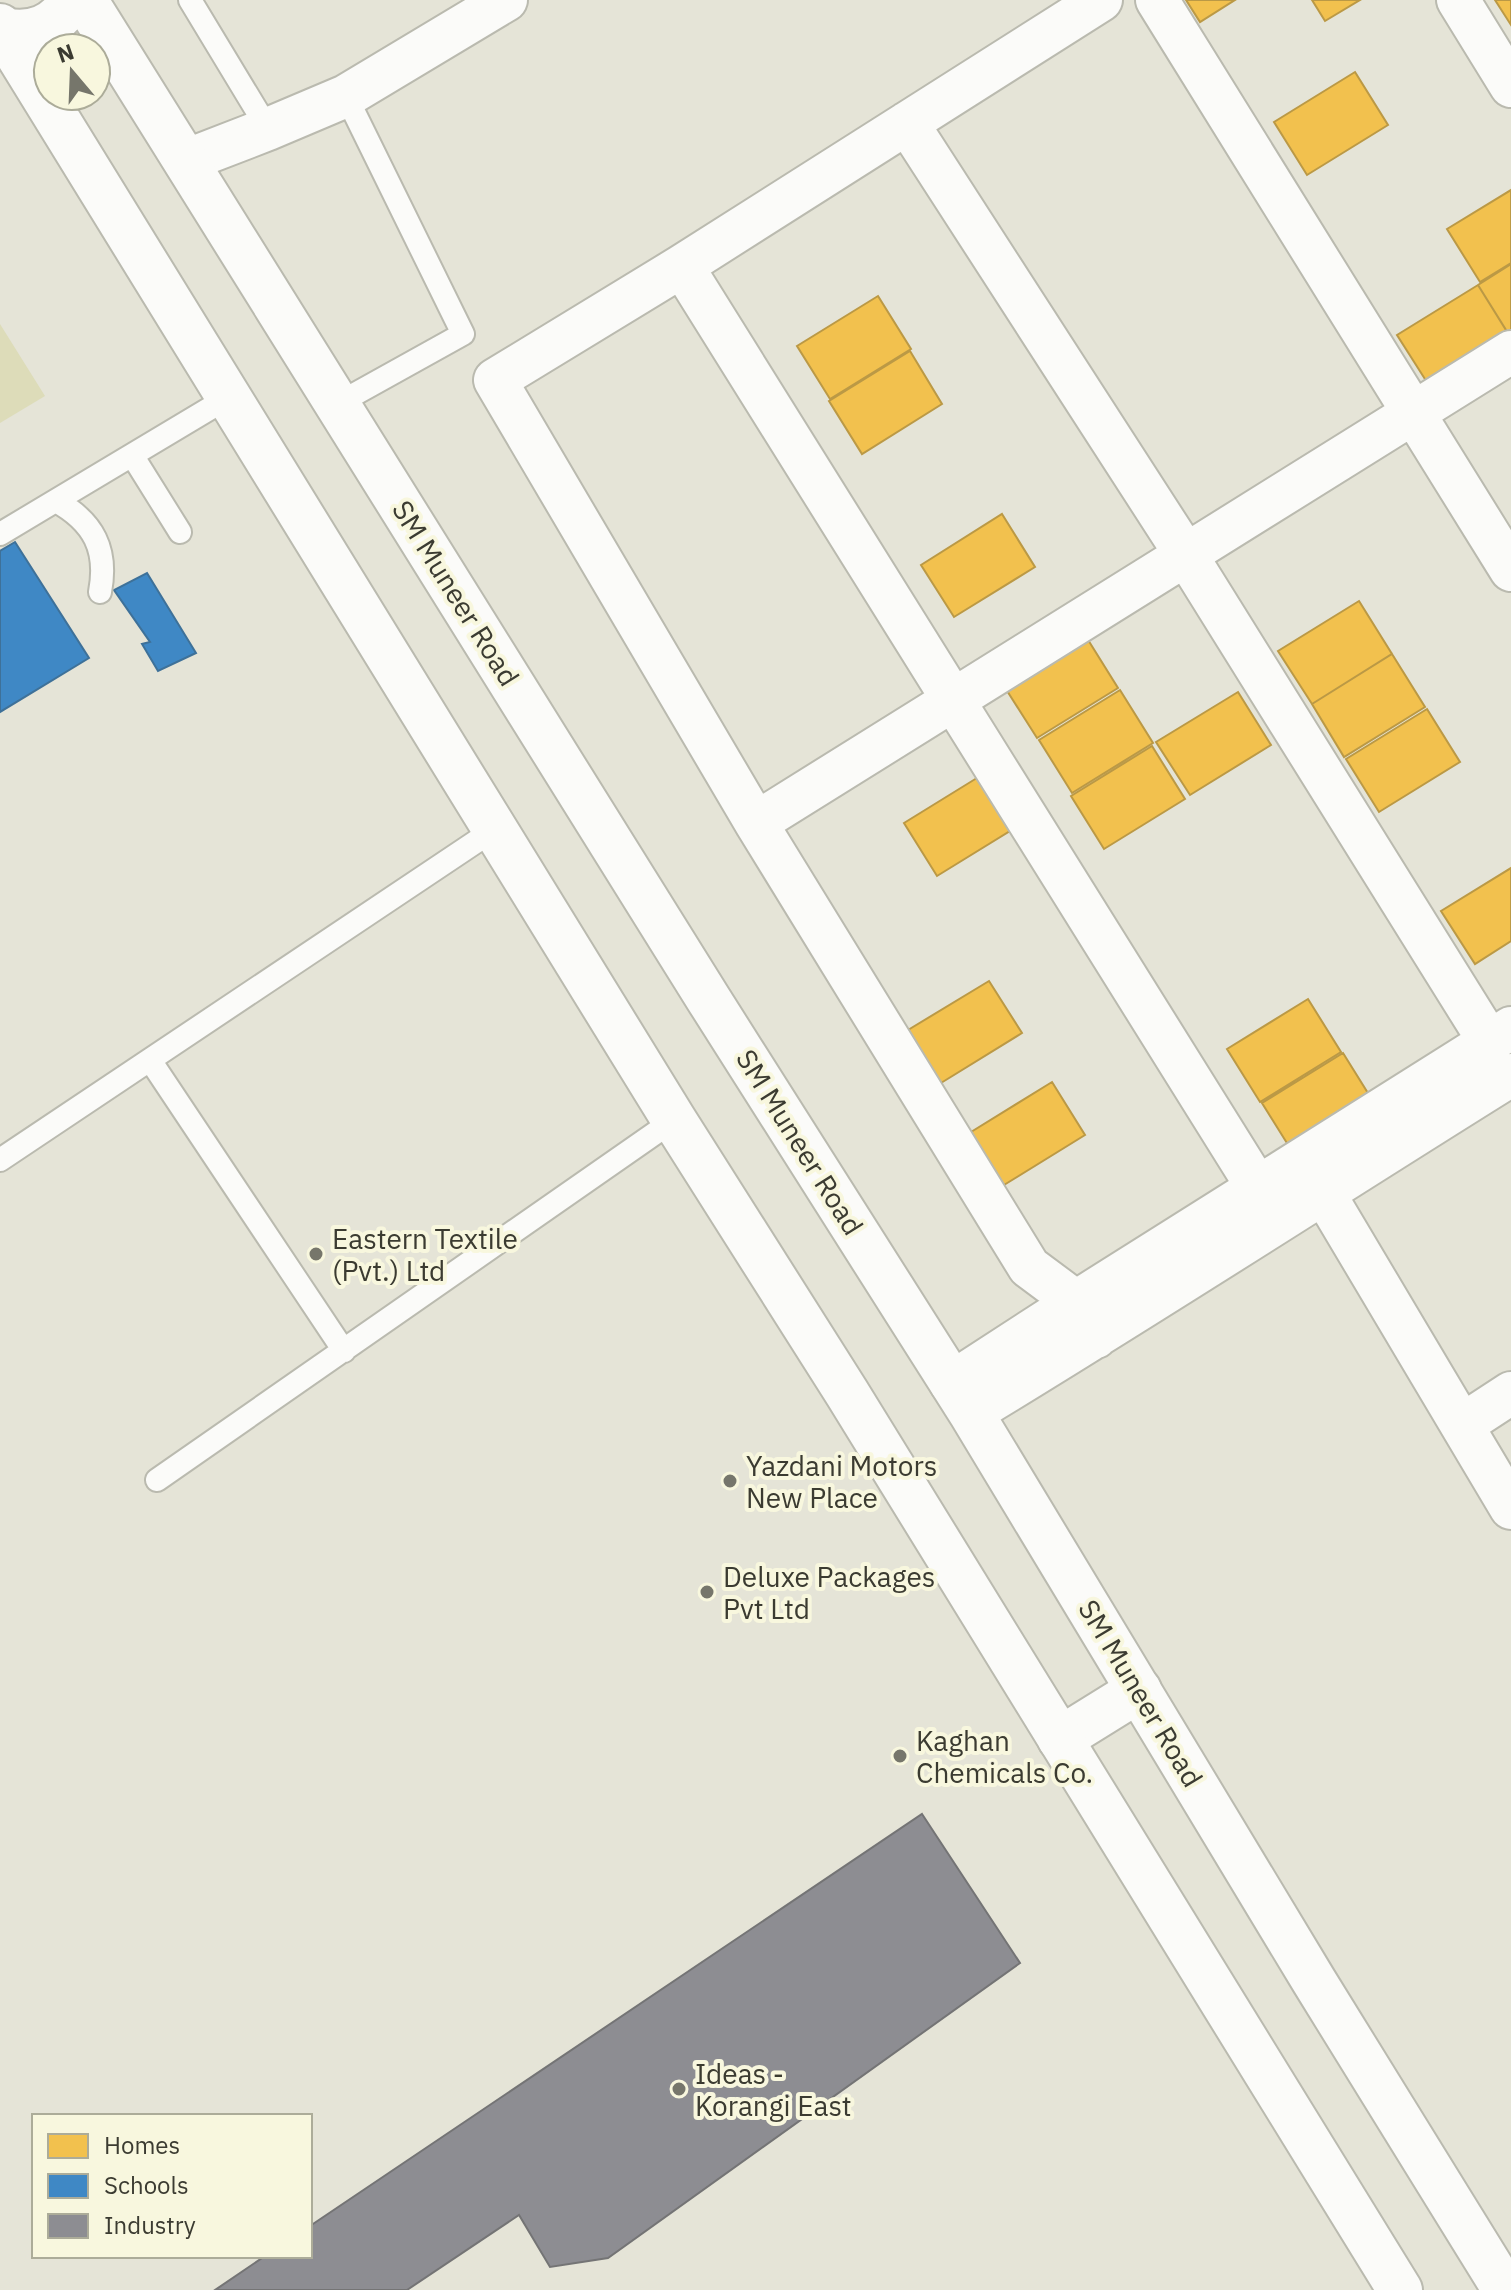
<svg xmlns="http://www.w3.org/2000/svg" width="1511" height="2290" font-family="'IBM Plex Sans',sans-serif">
	<rect width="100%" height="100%" fill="#e5e4d7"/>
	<path fill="#dddcb9" d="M 0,324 L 45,396 L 0,423 Z"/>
	<path fill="#f2c14e" stroke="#bb9945" stroke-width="2" d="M 1186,0 L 1235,0 L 1200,22 Z
		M 1312,0 L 1360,0 L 1325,21 Z
		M 1495,0 L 1511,0 L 1511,25 Z
		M 1355,72 L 1388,125 L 1307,175 L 1274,122 Z
		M 1511,190 L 1511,263 L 1480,282 L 1447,229 Z
		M 1511,264 L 1511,338 L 1478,285 Z
		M 1478,285 L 1511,338 L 1430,387 L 1397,335 Z
		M 878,296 L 911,349 L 830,399 L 797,346 Z
		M 910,351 L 942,404 L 862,454 L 829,401 Z
		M 1002,514 L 1035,567 L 954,617 L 921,565 Z
		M 1359,601 L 1392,654 L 1312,704 L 1278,651 Z
		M 1085,635 L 1118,688 L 1037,738 L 1004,686 Z
		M 1392,654 L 1425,707 L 1344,757 L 1312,704 Z
		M 1120,690 L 1153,743 L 1072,793 L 1039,740 Z
		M 1238,692 L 1271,745 L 1190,795 L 1156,742 Z
		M 1427,709 L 1460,762 L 1379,812 L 1346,759 Z
		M 1152,746 L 1185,799 L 1104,849 L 1071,796 Z
		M 985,773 L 1018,826 L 937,876 L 904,823 Z
		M 1511,868 L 1511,941 L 1475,964 L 1441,911 Z
		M 989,981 L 1022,1033 L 941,1083 L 908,1030 Z
		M 1308,999 L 1341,1052 L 1260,1102 L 1227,1049 Z
		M 1343,1053 L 1376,1106 L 1295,1156 L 1262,1103 Z
		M 1052,1082 L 1085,1135 L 1004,1185 L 971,1132 Z"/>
	<path fill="#3f88c5" stroke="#3e7199" stroke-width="2" d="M 15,542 L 89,658 L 0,712 L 0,551 Z
		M 147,573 L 196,653 L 158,671 L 142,644 L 150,642 L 114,590 Z"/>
	<path fill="#8d8d92" stroke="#747475" stroke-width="2" d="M 922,1814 L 1020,1963 L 608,2258 L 550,2267 L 519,2215 L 407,2290 L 215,2290 L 265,2256 L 310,2256 L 310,2226 Z"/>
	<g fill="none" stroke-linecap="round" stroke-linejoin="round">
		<g stroke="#babaaf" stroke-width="26">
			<path id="service" d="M 190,0 L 268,129
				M 337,404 L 463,334 L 346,96
				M 132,455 L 180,532
				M 56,501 C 94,522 108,550 100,592
				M 0,534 L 229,397
				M 150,1060 L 344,1351
				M 0,1160 L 495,829
				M 157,1480 L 674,1120"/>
		</g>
		<g stroke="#babaaf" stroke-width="46">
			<path id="minor" d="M 1157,0 L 1511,570
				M 1458,0 L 1511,86
				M 907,123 L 1186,555 L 1489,1041
				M 185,161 L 268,129 L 346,96 L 506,0
				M 682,266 L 1258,1188
				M 756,823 L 1511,352
				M 1323,1192 L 1511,1508
				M 1096,1337 L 1076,1302 L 1029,1267 L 756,823 L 495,380 L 682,266 L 1101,0
				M 951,1383 L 1076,1302 L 1511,1028
				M 971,1413 C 1153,1303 1331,1187 1511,1075
				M 1462,1425 L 1511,1393"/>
		</g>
		<g stroke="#babaaf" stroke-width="48">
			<path id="secondary" d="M 3,30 C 33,36 56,27 72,0
				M 1060,1739 L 1139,1690"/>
		</g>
		<g stroke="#babaaf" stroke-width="48">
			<path id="primary" d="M 85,0 L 709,1000 L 971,1413 L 1314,1981 L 1505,2290
				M 0,26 L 674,1120 L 847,1393 L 1400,2290"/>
		</g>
		<use href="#service" stroke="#fbfbf9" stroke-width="22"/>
		<use href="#minor" stroke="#fbfbf9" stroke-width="42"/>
		<use href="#secondary" stroke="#fbfbf9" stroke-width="44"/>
		<use href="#primary" stroke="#fbfbf9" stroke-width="44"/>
	</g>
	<g fill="#76766b" stroke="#f8f7de" stroke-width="3">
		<circle cx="316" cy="1254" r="8"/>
		<circle cx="730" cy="1481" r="8"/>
		<circle cx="707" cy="1592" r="8"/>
		<circle cx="900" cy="1756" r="8"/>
		<circle cx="679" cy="2089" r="8"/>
	</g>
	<g text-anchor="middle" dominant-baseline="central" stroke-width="8" stroke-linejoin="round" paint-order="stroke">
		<g font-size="28" fill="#3b3b31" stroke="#f8f7de">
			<text transform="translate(456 593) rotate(58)">SM Muneer Road</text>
			<text transform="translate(800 1142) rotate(58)">SM Muneer Road</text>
			<text transform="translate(1141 1693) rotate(59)">SM Muneer Road</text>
		</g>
		<g font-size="28" fill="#3b3b31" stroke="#f8f7de" text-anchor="start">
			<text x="332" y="1238">Eastern Textile<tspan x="332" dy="32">(Pvt.) Ltd</tspan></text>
			<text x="746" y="1465">Yazdani Motors<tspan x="746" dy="32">New Place</tspan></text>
			<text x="723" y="1576">Deluxe Packages<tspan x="723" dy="32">Pvt Ltd</tspan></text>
			<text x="916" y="1740">Kaghan<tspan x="916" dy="32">Chemicals Co.</tspan></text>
			<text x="695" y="2073">Ideas -<tspan x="695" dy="32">Korangi East</tspan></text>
		</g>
	</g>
	<rect x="32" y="2114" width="280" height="144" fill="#f8f7de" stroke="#acac99" stroke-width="2"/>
	<rect x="48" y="2134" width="40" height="24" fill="#f2c14e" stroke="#acac99" stroke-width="2"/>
	<text x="104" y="2154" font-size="24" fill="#3b3b31">Homes</text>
	<rect x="48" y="2174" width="40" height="24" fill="#3f88c5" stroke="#acac99" stroke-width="2"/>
	<text x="104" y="2194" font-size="24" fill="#3b3b31">Schools</text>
	<rect x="48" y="2214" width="40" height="24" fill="#8d8d92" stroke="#acac99" stroke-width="2"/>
	<text x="104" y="2234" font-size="24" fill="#3b3b31">Industry</text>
	<g transform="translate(72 72) rotate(341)"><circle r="38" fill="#f8f7de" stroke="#acac99" stroke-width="2"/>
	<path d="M0-6L14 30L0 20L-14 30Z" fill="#76766b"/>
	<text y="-12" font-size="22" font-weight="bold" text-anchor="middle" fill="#3b3b31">N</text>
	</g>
</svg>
